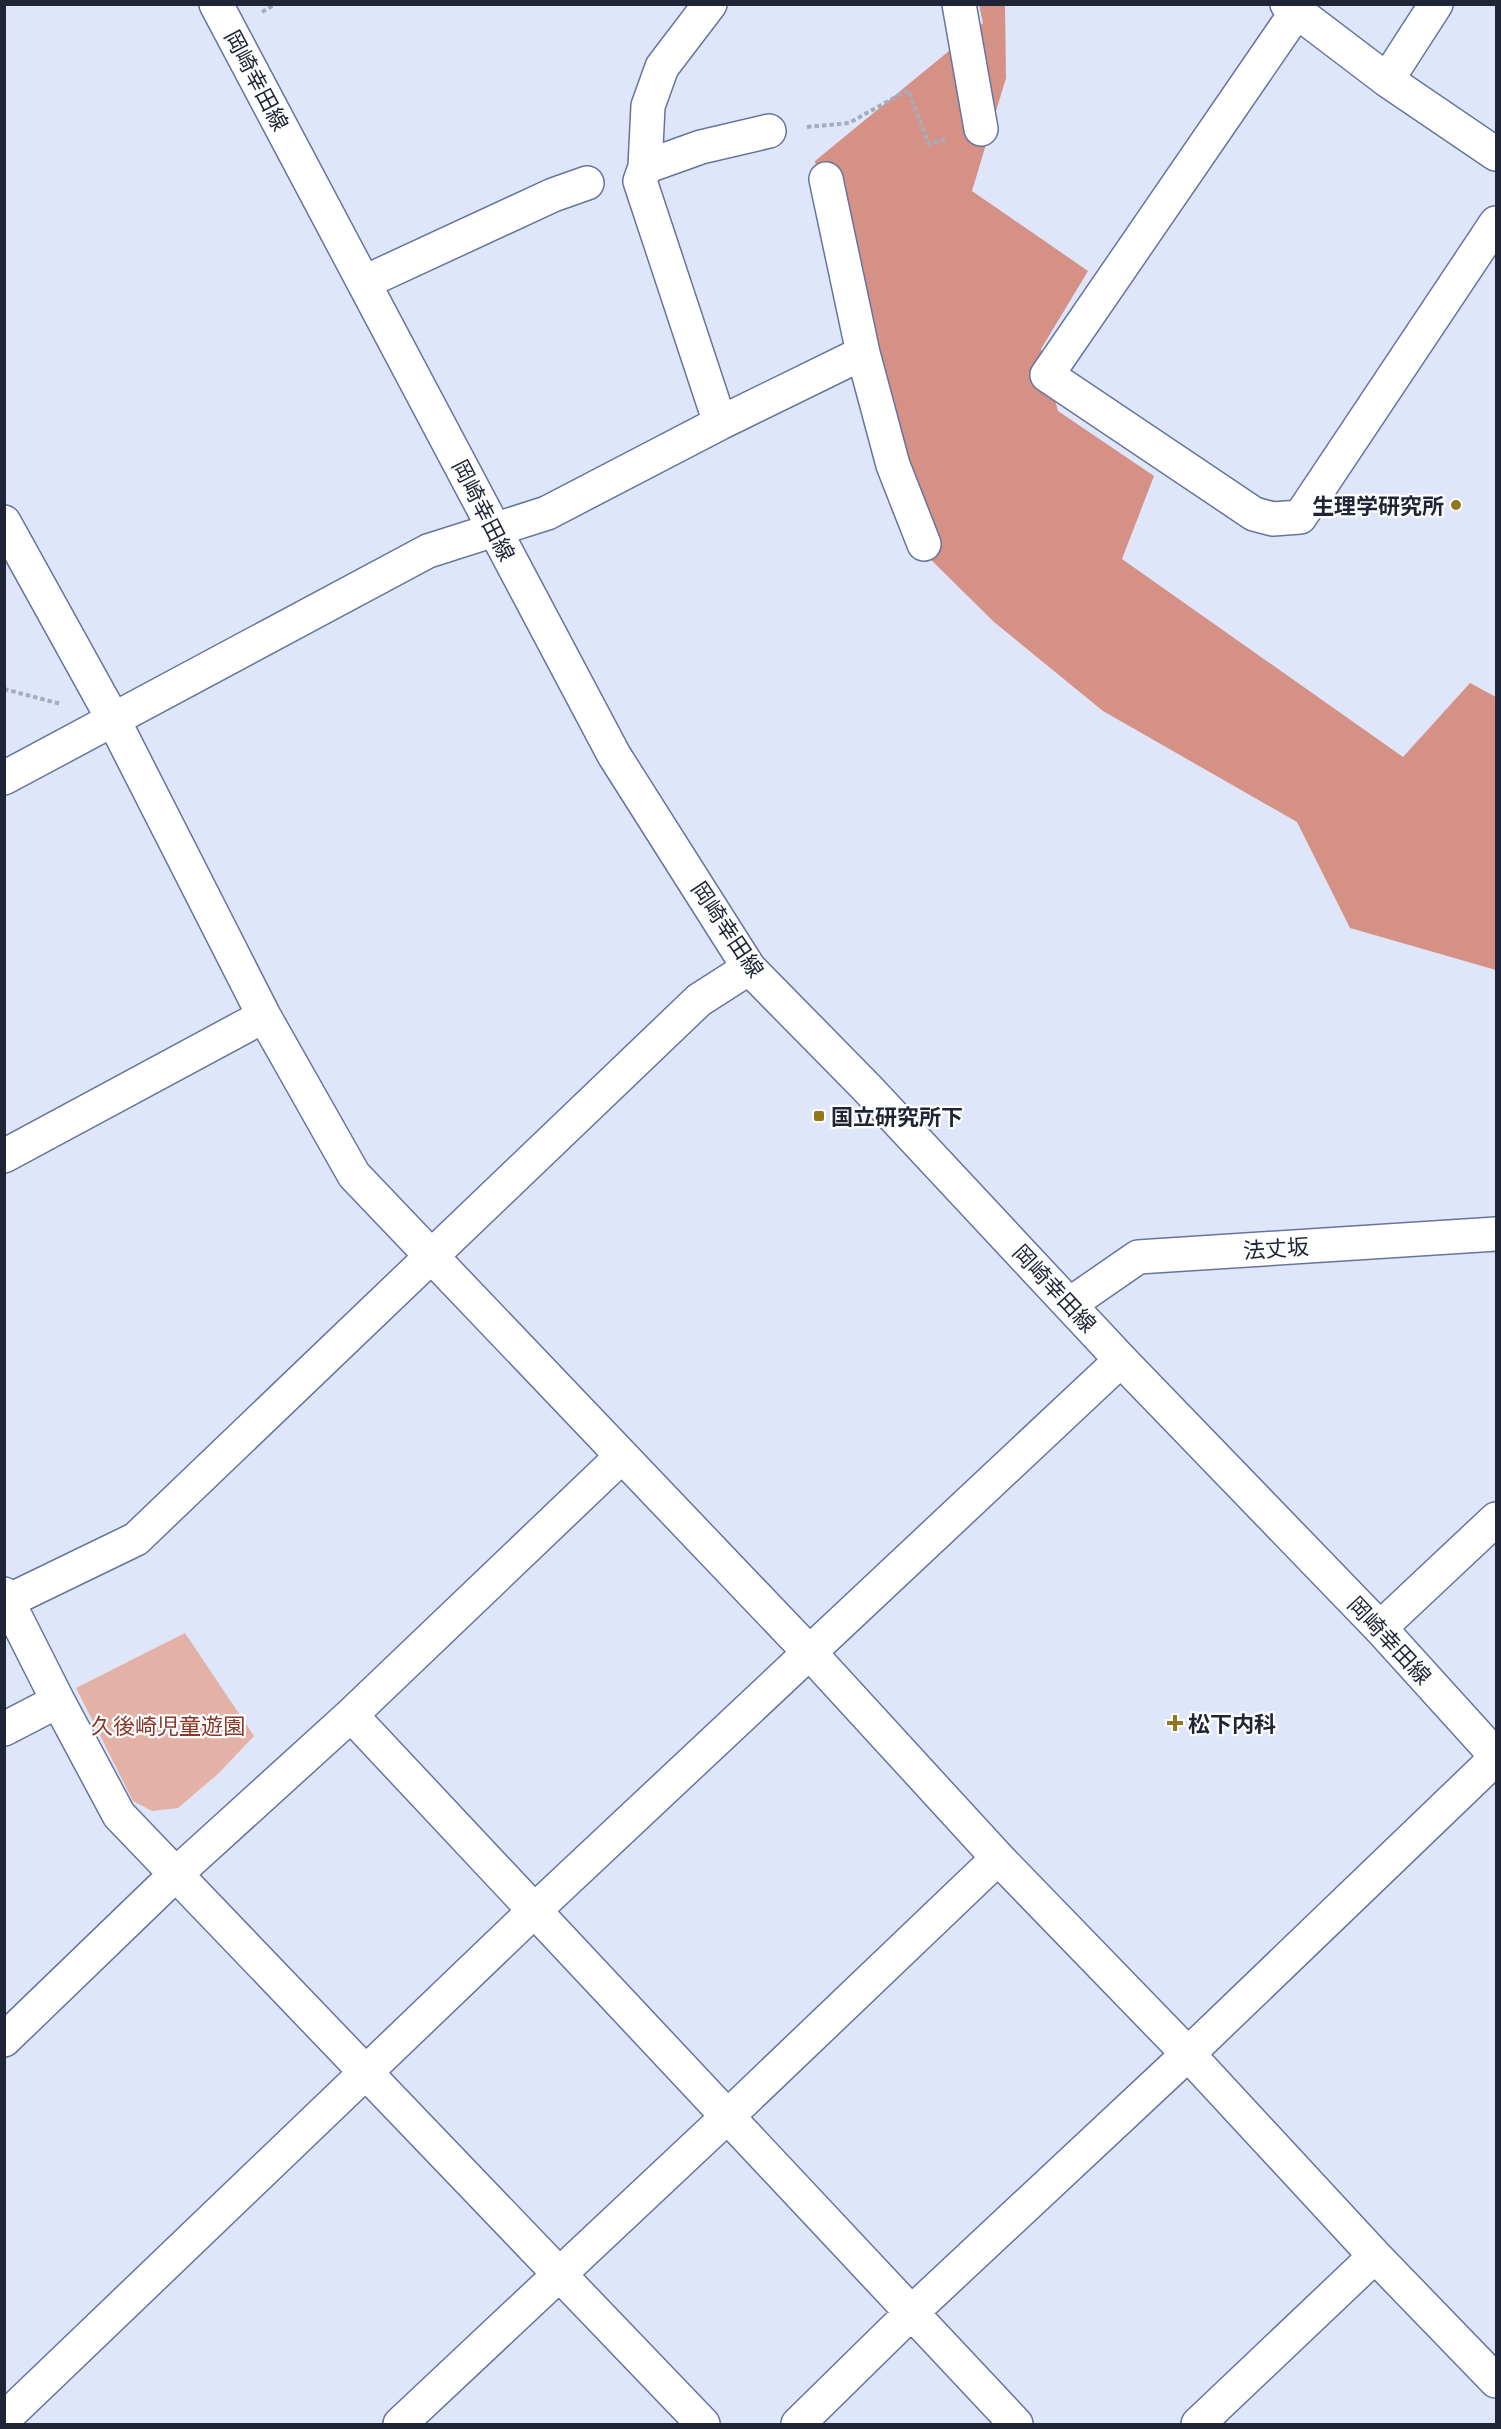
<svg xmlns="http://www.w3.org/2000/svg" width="1501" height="2429" font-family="Commissioner,'Noto Sans JP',sans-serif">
	<rect width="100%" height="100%" fill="#dfe6f9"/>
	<path fill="#e4b1a7" d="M 185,1633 L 254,1736 L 219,1773 L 178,1808 L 152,1811 L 133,1801 L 76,1688 Z"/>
	<path fill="#d59185" d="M 979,5 L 1005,5 L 1006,78 L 972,191 L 1088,271 L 1041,349 L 1058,411 L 1154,476 L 1122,559 L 1403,757 L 1470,683 L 1496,697 L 1496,970 L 1350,928 L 1297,822 L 1103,711 L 994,622 L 916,545 L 857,399 L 815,161 L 983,23 Z"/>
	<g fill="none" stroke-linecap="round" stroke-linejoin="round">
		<g stroke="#67749f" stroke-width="36">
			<path id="minor" d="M 959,4 L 981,129
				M 1287,4 L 1387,80 L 1496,154
				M 1297,11 L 1047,375 L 1254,514 L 1273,519 L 1300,517 L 1496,223
				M 1387,80 L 1436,4
				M 645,167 L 648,106 L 662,67 L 710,4
				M 365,282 L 553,195 L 587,183
				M 863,353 L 893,465 L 924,544
				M 720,423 L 863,353 L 826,179
				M 4,522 L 113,719 L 264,1016 L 354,1175 L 810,1653 L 998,1858 L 1188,2054 L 1375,2256 L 1496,2381
				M 4,778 L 428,551 L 547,513 L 720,423 L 640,181 L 645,167 L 701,147 L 769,131
				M 4,1156 L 264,1016
				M 1070,1304 L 1138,1257 L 1496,1234
				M 4,1594 L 58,1701 L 119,1815 L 703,2424
				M 8,1601 L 136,1539 L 699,1000 L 749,968
				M 1380,1628 L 1496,1519
				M 351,1715 L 1016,2424
				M 4,1729 L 58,1701
				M 4,2040 L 176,1874 L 351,1715 L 621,1457
				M 4,2419 L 535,1910 L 1121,1360
				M 400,2424 L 728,2116 L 998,1858
				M 798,2424 L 911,2313 L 1188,2054 L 1496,1758
				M 1198,2424 L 1375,2256"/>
		</g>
		<g stroke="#67749f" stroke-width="36">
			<path id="major" d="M 216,4 L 614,755 L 749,968 L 867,1088 L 1121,1360 L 1380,1628 L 1496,1756"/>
		</g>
		<path stroke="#a5acbe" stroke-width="4" stroke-dasharray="4.5 3" stroke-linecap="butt" d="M 262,12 L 276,4
			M 807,127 L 849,123 L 908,90 L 929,144 L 946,139
			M 4,689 L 61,704"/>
		<use href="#minor" stroke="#fff" stroke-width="33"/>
		<use href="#major" stroke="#fff" stroke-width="33"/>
	</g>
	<g fill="#92771d" stroke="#fff" stroke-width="2">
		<circle cx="1456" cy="505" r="6"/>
		<rect x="813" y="1110" width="12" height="12" rx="3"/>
		<path d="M1172 1714h6v6h6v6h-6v6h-6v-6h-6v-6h6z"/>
	</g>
	<g text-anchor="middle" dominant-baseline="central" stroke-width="4.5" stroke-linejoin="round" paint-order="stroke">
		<g font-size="22" fill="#1f2536" stroke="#fff">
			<text transform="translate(257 80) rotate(62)">岡崎幸田線</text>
			<text transform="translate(484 510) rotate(63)">岡崎幸田線</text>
			<text transform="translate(728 929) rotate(56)">岡崎幸田線</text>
			<text transform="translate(1276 1248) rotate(-4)">法丈坂</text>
			<text transform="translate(1055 1288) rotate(47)">岡崎幸田線</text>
			<text transform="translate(1390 1640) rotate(47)">岡崎幸田線</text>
		</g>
		<g font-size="22" font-weight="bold" fill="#1f2536" stroke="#fff" text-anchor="start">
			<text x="1444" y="505" text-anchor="end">生理学研究所</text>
			<text x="831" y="1116">国立研究所下</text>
			<text x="1188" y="1723">松下内科</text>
		</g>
		<g font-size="22" fill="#88372a" stroke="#fff">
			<text x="168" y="1725">久後崎児童遊園</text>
		</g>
	</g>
	<rect width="1501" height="2429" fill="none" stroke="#1f2536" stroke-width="12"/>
</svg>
